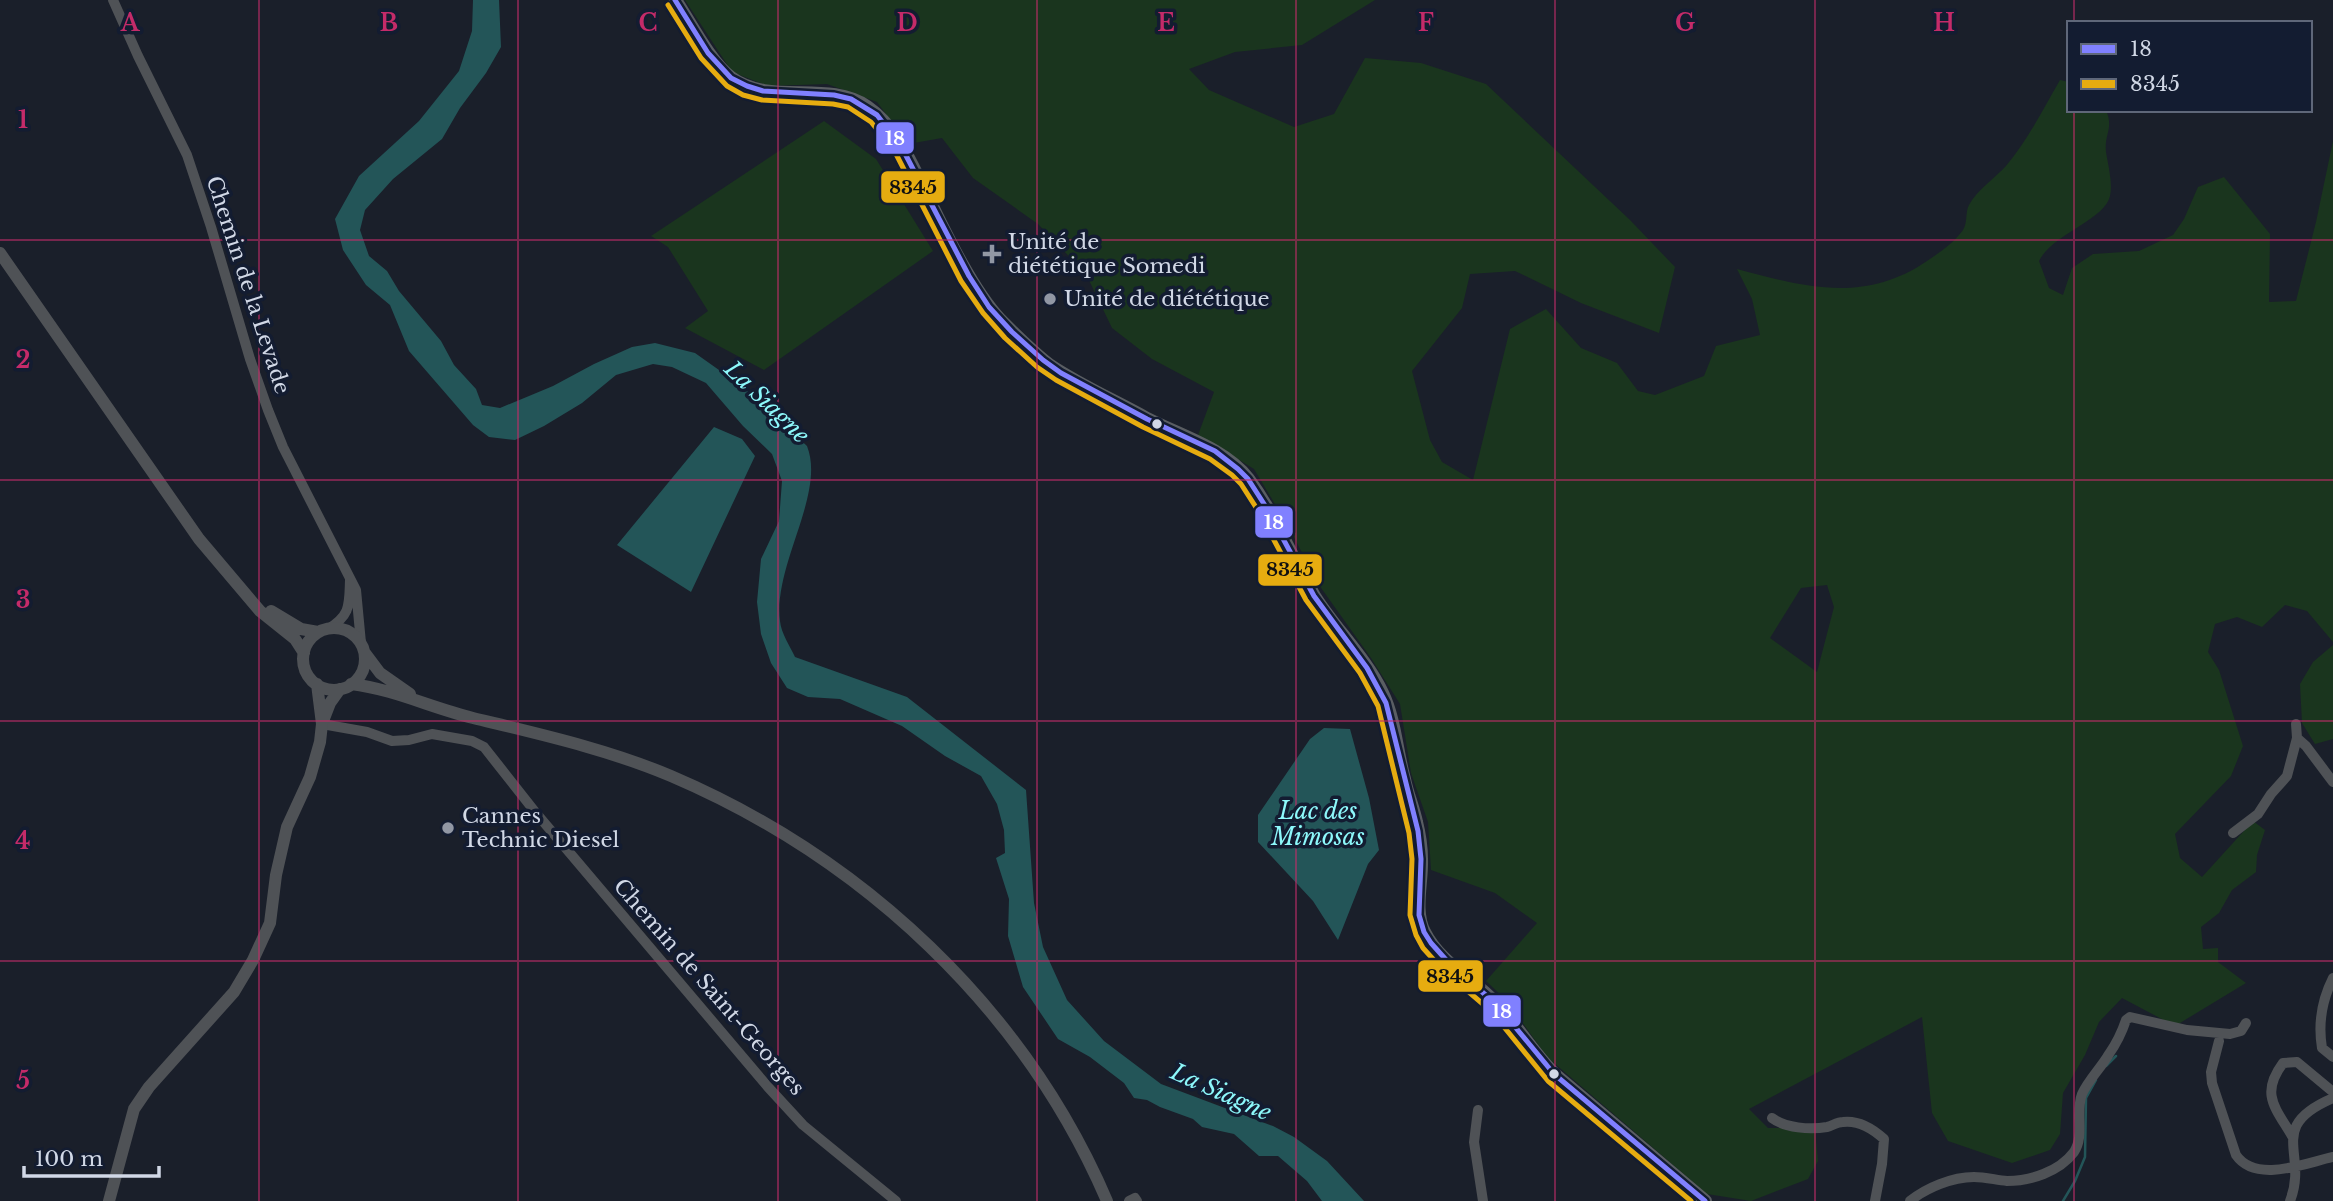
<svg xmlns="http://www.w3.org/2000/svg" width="2333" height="1201" font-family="'Libre Baskerville',serif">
	<rect width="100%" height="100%" fill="#1a1f2a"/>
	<path fill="#1a351e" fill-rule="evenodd" d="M 685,0 L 1375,0 L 1302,45 L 1235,52 L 1189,69 L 1209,90 L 1294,127 L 1334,114 L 1365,58 L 1421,63 L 1486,84 L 1630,220 L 1675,267 L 1659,333 L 1581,303 L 1515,271 L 1470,274 L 1462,308 L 1412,371 L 1430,440 L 1442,462 L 1473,480 L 1510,329 L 1546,309 L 1581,348 L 1617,363 L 1638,391 L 1655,395 L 1704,376 L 1716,346 L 1760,335 L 1752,299 L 1737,269 C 1804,287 1864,304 1927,261 C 1940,252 1953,244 1963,230 C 1968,222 1965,212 1969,205 C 1977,190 1995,178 2006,166 C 2028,140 2043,109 2060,80 L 2069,82 L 2069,110 L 2106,110 C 2114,129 2104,134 2106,152 C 2108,165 2113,183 2110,196 C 2105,220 2052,234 2039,261 L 2049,288 L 2063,295 L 2072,268 L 2093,254 L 2139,251 L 2173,235 L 2184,219 L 2198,187 L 2224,177 L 2270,234 L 2269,302 L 2296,301 L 2316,222 L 2333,141 L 2333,642 L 2307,611 L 2285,605 L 2262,627 L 2237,617 L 2215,624 L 2208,652 L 2219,670 L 2243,746 L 2231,776 L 2175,834 L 2180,858 L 2202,877 L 2253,821 L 2265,830 L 2257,855 L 2256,872 L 2232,890 L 2219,913 L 2201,927 L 2203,949 L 2218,948 L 2218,962 L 2246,983 L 2175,1026 L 2122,998 L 2099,1022 L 2085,1055 L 2063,1093 L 2060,1134 L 2050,1150 L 2012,1163 L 1948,1141 L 1932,1113 L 1922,1017 L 1749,1109 L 1768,1128 L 1815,1128 L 1818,1161 L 1808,1179 L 1751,1201 L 1707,1194 L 1547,1057 L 1507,1001 L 1486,981 L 1537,923 L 1495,893 L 1431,870 L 1428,822 L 1411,773 L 1400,704 L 1371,658 L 1319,585 L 1288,526 L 1254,469 L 1198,435 L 1214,392 L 1152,359 L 1112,328 L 1086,274 L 1038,224 L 973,178 L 942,138 L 908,144 L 877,102 L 827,84 L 768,86 L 732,72 ZM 1827,585 L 1834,607 L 1817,672 L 1770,638 L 1801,588 Z
		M 824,121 L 876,159 L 933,251 L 764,370 L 685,328 L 708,311 L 668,247 L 651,236 Z
		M 2333,645 L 2333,739 L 2315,744 L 2302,723 L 2300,684 L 2313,662 Z"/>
	<path fill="#235558" d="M 473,0 L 499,0 L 501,47 L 486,73 L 460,108 L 442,139 L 393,179 L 365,210 L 360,230 L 369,256 L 387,271 L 399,291 L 441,341 L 454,365 L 476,389 L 482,405 L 500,408 L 553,386 L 594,364 L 632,347 L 655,343 L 695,353 L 743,387 L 807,446 C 826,494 773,565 780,621 C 781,633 790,646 795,657 L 907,697 L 1026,790 L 1034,903 L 1043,947 L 1067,1000 L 1104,1041 L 1161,1084 L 1273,1126 L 1294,1137 L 1327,1161 L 1364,1201 L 1322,1201 L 1307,1181 L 1278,1156 L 1259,1156 L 1234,1134 L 1202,1127 L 1193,1119 L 1160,1107 L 1147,1100 L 1134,1098 L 1124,1083 L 1090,1057 L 1058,1039 L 1023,987 L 1008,936 L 1009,899 L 996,858 L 1005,853 L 1004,830 L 997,804 L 981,776 L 945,756 L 902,726 L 840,699 L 808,697 L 787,688 L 771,663 L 761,634 L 757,602 L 761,559 L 779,521 L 782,481 L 772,454 L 743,426 L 706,383 L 672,367 L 653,364 L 616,375 L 582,403 L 544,426 L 515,440 L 489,437 L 473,425 L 409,351 L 390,305 L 366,285 L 343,250 L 335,219 L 359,176 L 419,121 L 459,71 L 472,31 Z
		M 714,427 L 742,439 L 755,456 L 691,592 L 617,545 Z
		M 1324,728 L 1350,729 L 1369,798 L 1379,850 L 1368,864 L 1338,940 L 1313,901 L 1258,842 L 1258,815 L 1310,739 Z"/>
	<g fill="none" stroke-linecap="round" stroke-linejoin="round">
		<path stroke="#235558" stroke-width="2.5" d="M 2106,1066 L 2116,1056
			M 2063,1201 L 2075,1181 L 2085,1157 L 2086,1098 L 2096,1080"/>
		<path stroke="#4f5256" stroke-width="10" d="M 113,0 L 138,56 L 187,155 L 211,227 L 250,359 L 268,410 L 283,447 L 356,590 L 361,643
			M 328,629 C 351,615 349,605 350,580
			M 322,724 L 367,732 L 392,741 L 409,740 L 432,734 L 472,741 L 484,747 L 536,813 L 768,1087 L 803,1125 L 896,1201
			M 2297,738 L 2306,746 L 2333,782
			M 2233,833 L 2258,814 L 2271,794 L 2287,776 L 2297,738 L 2296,724
			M 2333,978 C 2322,1000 2318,1024 2322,1048 L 2333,1057
			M 2219,1041 L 2211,1072 L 2212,1083 L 2236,1155 C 2256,1184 2305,1163 2333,1157
			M 1478,1110 L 1474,1142 L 1483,1201
			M 1772,1118 C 1785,1128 1810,1130 1827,1127 C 1832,1126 1837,1122 1843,1122 C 1859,1120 1873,1129 1884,1139 L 1882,1164 L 1875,1201
			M 2292,1136 C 2275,1107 2260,1094 2283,1063 L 2297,1062 L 2333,1092
			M 1129,1201 L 1135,1198 L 1137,1201
			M 1910,1201 C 1926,1188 1952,1177 1974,1177 C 1985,1177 1996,1180 2007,1181 C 2030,1181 2059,1172 2074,1152 C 2085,1136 2075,1112 2082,1094 C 2089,1079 2101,1068 2109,1054 C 2116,1044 2122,1032 2126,1020 L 2130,1017 L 2187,1030 L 2230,1034 L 2241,1031 L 2246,1023
			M 2290,1201 C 2309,1153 2265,1127 2333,1098"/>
		<path stroke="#4f5256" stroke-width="12" d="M 0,253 L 199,539 L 260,611 L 295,639 L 304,653
			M 271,611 L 301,629 L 318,632
			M303 659a31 31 0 1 1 62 0a31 31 0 1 1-62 0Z
			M 365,653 L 380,673 L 410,694
			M 351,684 C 393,689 432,708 473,718 C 539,734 607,749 671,776 C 863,858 1024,1008 1107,1201
			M 323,721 L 330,703 L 340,689
			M 109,1201 L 134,1109 L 149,1087 L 234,992 L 253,960 L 270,923 L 276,875 L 287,827 L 310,777 L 320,742 L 322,724 L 317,684"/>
		<path stroke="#5a5e63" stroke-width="14" d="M 675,0 C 689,21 711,64 731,78 C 771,107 827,80 867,107 C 896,127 910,162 925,192 C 944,231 971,289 1000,320 C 1015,335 1032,352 1049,365 C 1080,386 1115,401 1147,419 C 1180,436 1225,449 1248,479 C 1275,515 1291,558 1314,596 C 1334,628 1366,659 1382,693 C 1395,720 1396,751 1404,779 C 1407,794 1413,808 1416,822 C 1419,834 1421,847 1421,859 C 1422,882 1413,911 1424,932 C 1440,964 1474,979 1497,1005 C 1518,1027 1532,1052 1554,1074 L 1705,1201"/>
		<g stroke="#131c31" stroke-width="10">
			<path id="bus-1" d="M 675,0 L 708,53 L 731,78 L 747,86 L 763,91 L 834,95 L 851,99 L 877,115 L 901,146 L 969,276 L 989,307 L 1012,332 L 1043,360 L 1061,373 L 1147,419 L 1215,451 L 1238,469 L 1248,479 L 1266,507 L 1314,596 L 1367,668 L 1386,703 L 1418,831 L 1421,859 L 1419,915 L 1424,932 L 1431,943 L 1448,962 L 1497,1005 L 1554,1074 L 1705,1201"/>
		</g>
		<g stroke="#131c31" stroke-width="10">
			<path id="bus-2" d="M 668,5 L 701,58 L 727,86 L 743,95 L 762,100 L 833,104 L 848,107 L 871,122 L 894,150 L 961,281 L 983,313 L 1005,338 L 1037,367 L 1056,380 L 1143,427 L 1210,459 L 1232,475 L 1241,484 L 1259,512 L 1306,600 L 1360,673 L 1378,706 L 1409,833 L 1412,859 L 1410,915 L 1416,935 L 1423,948 L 1442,969 L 1491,1011 L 1548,1081 L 1691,1201"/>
		</g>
		<use href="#bus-1" stroke="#8080ff" stroke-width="5"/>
		<use href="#bus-2" stroke="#e6ac10" stroke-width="5"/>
	</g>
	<path fill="none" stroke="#c42b69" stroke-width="2" stroke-opacity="0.55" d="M 259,0 L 259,1201M 518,0 L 518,1201M 778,0 L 778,1201M 1037,0 L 1037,1201M 1296,0 L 1296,1201M 1555,0 L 1555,1201M 1815,0 L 1815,1201M 2074,0 L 2074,23M 2074,110 L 2074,1201M 0,240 L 2333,240M 0,480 L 2333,480M 0,721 L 2333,721M 0,961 L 2333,961"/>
	<g fill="#9197a4" stroke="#131c31" stroke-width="2.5">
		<path d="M988.5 243.5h7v7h7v7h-7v7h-7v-7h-7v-7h7z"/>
		<circle cx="1050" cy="299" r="7"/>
		<circle cx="448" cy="828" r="7"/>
	</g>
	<g fill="#d1d8e6" stroke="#131c31" stroke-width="2.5">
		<circle cx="1157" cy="424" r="6"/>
		<circle cx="1554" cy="1074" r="6"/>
	</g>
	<g text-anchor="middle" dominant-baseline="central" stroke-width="7" stroke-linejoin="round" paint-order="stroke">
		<g font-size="21" fill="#d1d8e6" stroke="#131c31" text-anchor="start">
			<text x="1008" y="242">Unité de<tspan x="1008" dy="24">diététique Somedi</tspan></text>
			<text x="1064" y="299">Unité de diététique</text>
			<text x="462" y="816">Cannes<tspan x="462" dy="24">Technic Diesel</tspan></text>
		</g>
		<g font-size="21" fill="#d1d8e6" stroke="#131c31">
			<text transform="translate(248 285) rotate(72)">Chemin de la Levade</text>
			<text transform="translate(709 987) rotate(49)">Chemin de Saint-Georges</text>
		</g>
		<g font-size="23" font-style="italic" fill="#8df8fb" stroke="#131c31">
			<text transform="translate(767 402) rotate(44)">La Siagne</text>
			<text x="1318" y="811">Lac des<tspan x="1318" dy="26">Mimosas</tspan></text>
			<text transform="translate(1221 1092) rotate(24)">La Siagne</text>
		</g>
	</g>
	<g font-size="23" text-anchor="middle" font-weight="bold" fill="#c42b69" stroke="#131c31" stroke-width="7" stroke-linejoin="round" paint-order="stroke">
		<text x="130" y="31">A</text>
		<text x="389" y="31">B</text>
		<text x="648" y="31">C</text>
		<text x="907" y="31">D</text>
		<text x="1166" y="31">E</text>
		<text x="1426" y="31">F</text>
		<text x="1685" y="31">G</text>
		<text x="1944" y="31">H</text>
		<text x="23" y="128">1</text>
		<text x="23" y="368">2</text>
		<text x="23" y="608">3</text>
		<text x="23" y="849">4</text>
		<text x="23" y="1089">5</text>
	</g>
	<g stroke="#131c31" stroke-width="2.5">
		<rect x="875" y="121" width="40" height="34" rx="7" fill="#8080ff"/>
		<rect x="880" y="170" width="66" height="34" rx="7" fill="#e6ac10"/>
		<rect x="1254" y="505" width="40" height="34" rx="7" fill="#8080ff"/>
		<rect x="1257" y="553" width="66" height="34" rx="7" fill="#e6ac10"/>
		<rect x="1417" y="959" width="67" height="34" rx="7" fill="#e6ac10"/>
		<rect x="1482" y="994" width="40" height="34" rx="7" fill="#8080ff"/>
	</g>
	<g font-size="19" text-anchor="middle" font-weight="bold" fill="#fff">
		<text x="895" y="145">18</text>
		<text x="1274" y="529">18</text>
		<text x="1502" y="1018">18</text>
	</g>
	<g font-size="19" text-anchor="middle" font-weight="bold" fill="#111">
		<text x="913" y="194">8345</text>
		<text x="1290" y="576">8345</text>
		<text x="1450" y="983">8345</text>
	</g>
	<rect x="2067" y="21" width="245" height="91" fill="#131c31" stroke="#5f6779" stroke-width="2"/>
	<rect x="2081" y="44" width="35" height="10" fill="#8080ff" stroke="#5f6779" stroke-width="2"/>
	<text x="2130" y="56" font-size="21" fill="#d1d8e6">18</text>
	<rect x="2081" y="79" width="35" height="10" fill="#e6ac10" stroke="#5f6779" stroke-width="2"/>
	<text x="2130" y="91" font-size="21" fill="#d1d8e6">8345</text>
	<path d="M24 1166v10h135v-10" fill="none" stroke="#d1d8e6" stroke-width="3.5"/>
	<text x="35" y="1166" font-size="21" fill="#d1d8e6" stroke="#131c31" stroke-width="5" paint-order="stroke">100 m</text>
</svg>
